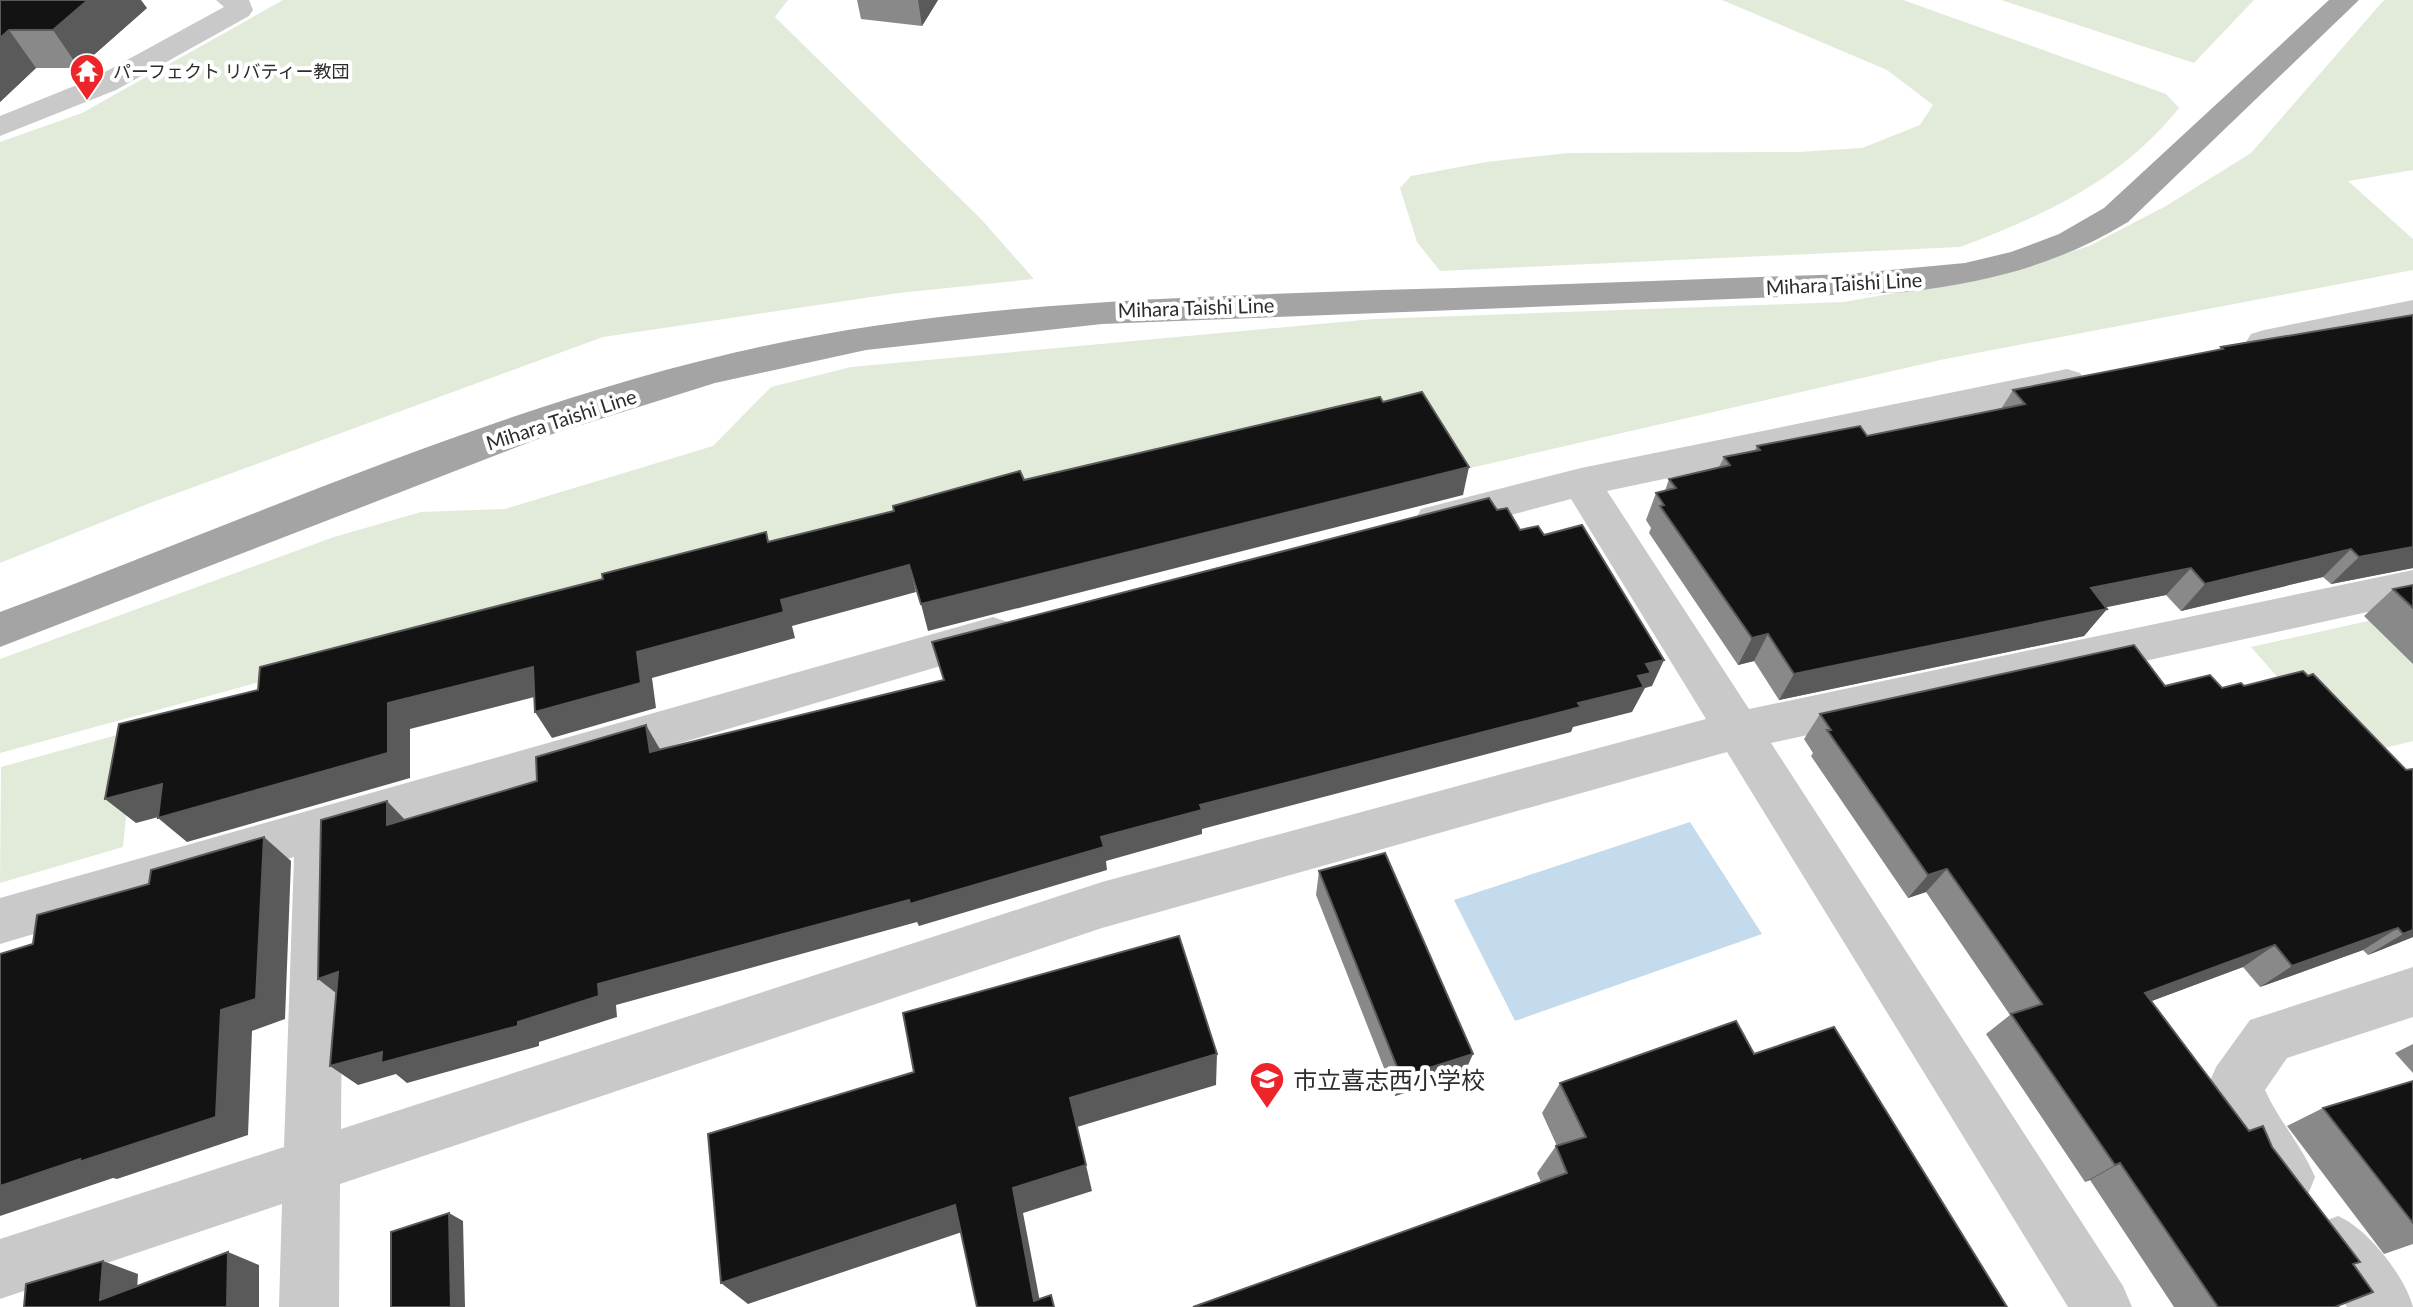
<svg xmlns="http://www.w3.org/2000/svg" width="2413" height="1307" font-family="Lato,'Noto Sans JP',sans-serif">
	<rect width="100%" height="100%" fill="#fff"/>
	<path fill="#e2ebd9" d="M 283,0 L 788,0 L 775,17 L 981,219 L 1034,279 L 899,293 L 603,337 L 150,503 L 0,563 L 0,142 L 82,113 Z
		M 1722,0 L 1903,0 L 2166,94 L 2179,108 C 2120,181 2047,214 1960,247 L 1440,271 L 1417,242 L 1400,188 L 1411,176 L 1486,162 L 1568,153 L 1798,152 L 1862,148 L 1920,125 L 1933,105 L 1887,70 Z
		M 2001,0 L 2254,0 L 2194,63 Z
		M 2384,0 L 2413,0 L 2413,170 L 2348,181 L 2413,239 L 2413,270 L 1945,359 L 1457,471 L 1405,406 L 786,538 L 0,753 L 0,659 L 334,537 L 421,512 L 505,509 L 713,446 L 771,387 L 851,367 L 1374,319 L 1844,302 L 2001,274 L 2089,246 L 2166,206 L 2251,153 Z
		M 2413,611 L 2413,741 L 2348,757 L 2251,647 Z
		M 135,730 L 123,847 L 0,883 L 1,767 Z"/>
	<path fill="#c3dbec" d="M 1690,822 L 1762,934 L 1515,1021 L 1454,900 Z"/>
	<g fill="none" stroke-linecap="round" stroke-linejoin="round">
		<path fill="#c9c9c9" fill-rule="evenodd" d="M 216,0 L 249,0 L 253,10 L 249,16 L 116,90 L 0,136 L 0,116 L 94,78 L 224,7 Z
			M 2413,300 L 2413,322 L 2264,354 L 2251,350 L 2246,342 L 2251,334 L 2264,330 Z
			M 2067,369 L 2080,373 L 2086,382 L 2080,391 L 1607,491 L 1749,709 L 2413,570 L 2413,602 L 1771,743 L 2123,1286 L 2132,1307 L 2068,1307 L 1727,752 L 1102,928 L 340,1184 L 339,1307 L 279,1307 L 282,1204 L 0,1299 L 0,1239 L 284,1147 L 294,857 L 0,944 L 0,898 L 993,617 L 1008,622 L 1015,634 L 1008,646 L 343,843 L 341,1129 L 1102,882 L 1706,719 L 1571,499 L 1435,535 L 1421,531 L 1415,520 L 1421,509 L 1581,468 Z
			M 2413,967 L 2413,1017 L 2287,1058 L 2265,1090 C 2279,1121 2302,1146 2315,1177 L 2307,1197 L 2287,1205 C 2241,1186 2226,1129 2208,1086 L 2216,1067 L 2250,1020 Z
			M 2338,1216 C 2367,1228 2405,1276 2413,1307 L 2347,1307 L 2317,1266 L 2309,1245 L 2317,1224 Z"/>
		<path fill="#a4a4a4" fill-rule="evenodd" d="M 2329,0 L 2359,0 L 2128,222 C 2055,266 1990,281 1907,292 L 1102,324 L 866,350 L 715,383 L 543,437 L 0,647 L 0,612 C 259,516 521,394 793,340 C 987,302 1184,297 1381,290 C 1536,286 1692,279 1847,274 L 1965,263 L 2011,252 L 2059,234 L 2104,208 Z"/>
	</g>
	<path fill="#898989" d="M 0,0 L 147,8 L 79,68 L 36,68 L 0,102 Z
		M 857,0 L 938,0 L 922,26 L 861,19 Z
		M 2413,315 L 2413,568 L 2331,584 L 2323,577 L 2181,611 L 2166,595 L 2105,607 L 2107,609 L 2084,636 L 1779,700 L 1754,661 L 1738,665 L 1649,533 L 1651,528 L 1646,520 L 1656,493 L 1665,491 L 1669,479 L 1719,467 L 1724,457 L 1755,450 L 1757,446 L 1867,436 L 2001,409 L 2013,390 L 2219,350 L 2221,347 Z
		M 2413,585 L 2413,664 L 2364,616 L 2393,589 Z
		M 2165,686 L 2222,688 L 2244,686 L 2406,770 L 2413,769 L 2413,937 L 2368,955 L 2363,950 L 2260,987 L 2243,967 L 2151,1001 L 2249,1131 L 2272,1147 L 2353,1264 L 2337,1306 L 2339,1307 L 2174,1307 L 2090,1180 L 2085,1182 L 1986,1034 L 2010,1015 L 1926,892 L 1908,898 L 1811,756 L 1813,753 L 1804,739 L 1820,714 Z
		M 1319,871 L 1464,1074 L 1395,1096 L 1316,895 Z
		M 2413,1044 L 2413,1073 L 2395,1053 Z
		M 1754,1054 L 2007,1307 L 1541,1182 L 1537,1173 L 1556,1146 L 1557,1146 L 1542,1113 L 1560,1083 Z
		M 2413,1081 L 2413,1244 L 2384,1254 L 2287,1126 L 2323,1108 Z"/>
	<path fill="#5a5a5a" d="M 88,0 L 141,0 L 147,8 L 79,68 L 53,30 Z
		M 918,0 L 938,0 L 922,26 Z
		M 9,30 L 36,68 L 0,102 L 0,38 Z
		M 1469,467 L 1463,495 L 928,631 L 921,604 Z
		M 2413,547 L 2413,568 L 2331,584 L 2359,557 Z
		M 2351,549 L 2323,577 L 2181,611 L 2205,584 Z
		M 909,565 L 916,592 L 792,626 L 795,638 L 652,678 L 656,708 L 552,738 L 535,712 L 637,652 L 781,600 Z
		M 2191,568 L 2166,595 L 2069,615 L 2091,588 Z
		M 2107,609 L 2084,636 L 1779,700 L 1794,674 Z
		M 1768,634 L 1754,661 L 1738,665 L 1752,638 Z
		M 1664,660 L 1652,686 L 1645,688 L 1632,712 L 1573,727 L 1571,732 L 1202,829 L 1202,834 L 1106,861 L 1107,870 L 919,926 L 917,922 L 616,1005 L 617,1017 L 539,1042 L 539,1046 L 407,1083 L 396,1074 L 358,1085 L 330,1066 L 382,1052 L 518,1022 L 598,984 L 1101,837 L 1200,805 L 1578,703 L 1638,676 L 1646,664 Z
		M 533,667 L 550,693 L 410,729 L 410,778 L 187,842 L 158,818 L 177,812 L 136,823 L 105,799 L 388,703 Z
		M 646,725 L 661,751 L 650,752 Z
		M 387,801 L 410,825 L 387,825 Z
		M 264,837 L 291,861 L 285,1019 L 252,1031 L 248,1135 L 117,1179 L 113,1178 L 0,1216 L 0,1186 L 80,1159 L 221,1010 Z
		M 1947,869 L 1926,892 L 1908,898 L 1928,875 Z
		M 2398,928 L 2363,950 L 2260,987 L 2292,966 Z
		M 2413,930 L 2413,937 L 2368,955 L 2403,934 Z
		M 2275,945 L 2243,967 L 2117,1014 L 2145,993 Z
		M 338,972 L 345,1000 L 318,979 Z
		M 1217,1054 L 1216,1085 L 1077,1127 L 1070,1098 Z
		M 1473,1054 L 1464,1074 L 1395,1096 L 1401,1077 Z
		M 2120,1163 L 2090,1180 L 2085,1182 L 2115,1165 Z
		M 1086,1165 L 1092,1191 L 1023,1213 L 1041,1307 L 1034,1301 L 1013,1188 Z
		M 955,1205 L 968,1230 L 748,1304 L 721,1283 Z
		M 449,1213 L 463,1221 L 465,1307 L 451,1307 Z
		M 228,1252 L 259,1265 L 259,1307 L 227,1307 Z
		M 103,1261 L 138,1274 L 136,1307 L 100,1300 Z"/>
	<path fill="#131313" stroke="#5a5a5a" stroke-width="2" d="M 0,0 L 88,0 L 53,30 L 9,30 L 0,38 Z
		M 2413,315 L 2413,547 L 2359,557 L 2351,549 L 2205,584 L 2191,568 L 2091,588 L 2107,609 L 1794,674 L 1768,634 L 1752,638 L 1660,506 L 1664,505 L 1656,493 L 1676,488 L 1669,479 L 1730,465 L 1724,457 L 1760,450 L 1757,446 L 1860,426 L 1867,436 L 2025,404 L 2013,390 L 2223,349 L 2221,347 Z
		M 1422,392 L 1469,467 L 921,604 L 909,565 L 781,600 L 784,612 L 637,652 L 641,683 L 535,712 L 533,667 L 388,703 L 388,753 L 158,818 L 162,784 L 105,799 L 119,724 L 258,690 L 260,667 L 603,579 L 602,574 L 766,532 L 768,542 L 894,511 L 893,506 L 1020,471 L 1024,480 L 1340,406 L 1380,397 L 1383,402 Z
		M 1489,498 L 1497,510 L 1507,508 L 1520,530 L 1538,526 L 1544,535 L 1582,525 L 1664,660 L 1646,664 L 1651,673 L 1638,676 L 1644,687 L 1578,703 L 1581,707 L 1200,805 L 1202,810 L 1101,837 L 1104,847 L 910,904 L 909,900 L 598,984 L 599,996 L 518,1022 L 518,1026 L 381,1063 L 382,1052 L 330,1066 L 338,972 L 318,979 L 321,820 L 387,801 L 387,825 L 537,781 L 536,757 L 646,725 L 650,752 L 944,680 L 932,642 Z
		M 2413,585 L 2413,608 L 2393,589 Z
		M 2134,645 L 2165,686 L 2210,675 L 2222,688 L 2241,683 L 2244,686 L 2303,671 L 2308,676 L 2313,674 L 2406,770 L 2413,769 L 2413,930 L 2403,934 L 2398,928 L 2292,966 L 2275,945 L 2145,993 L 2249,1131 L 2263,1126 L 2272,1147 L 2360,1262 L 2353,1264 L 2373,1292 L 2337,1306 L 2339,1307 L 2218,1307 L 2120,1163 L 2115,1165 L 2011,1014 L 2042,1004 L 1947,869 L 1928,875 L 1827,730 L 1831,730 L 1820,714 Z
		M 264,837 L 256,999 L 221,1010 L 216,1117 L 79,1162 L 80,1159 L 0,1186 L 0,954 L 33,944 L 37,915 L 149,884 L 151,870 Z
		M 1385,853 L 1473,1054 L 1401,1077 L 1319,871 Z
		M 1179,936 L 1217,1054 L 1070,1098 L 1086,1165 L 1013,1188 L 1034,1301 L 1051,1295 L 1054,1307 L 977,1307 L 955,1205 L 721,1283 L 708,1134 L 914,1072 L 903,1013 Z
		M 1736,1021 L 1754,1054 L 1834,1027 L 2007,1307 L 1193,1307 L 1567,1173 L 1556,1146 L 1586,1137 L 1560,1083 Z
		M 2413,1081 L 2413,1223 L 2323,1108 Z
		M 449,1213 L 451,1307 L 391,1307 L 391,1232 Z
		M 228,1252 L 227,1307 L 24,1307 L 26,1284 L 103,1261 L 100,1300 Z"/>
	<defs>
		<g id="temple-pin" transform="scale(1.8)"><path d="M0 17L-7.5 6A9.5 9.5 0 1 1 7.5 6Z" fill="#ee242b" stroke="#fff"/><path d="M0-6L5-2H3V0L6.5 2.5H4V6H1.5V3h-3V6H-4V2.5H-6.5L-3 0V-2H-5Z" fill="#fff"/></g>
		<g id="school-pin" transform="scale(1.8)"><path d="M0 17L-7.5 6A9.5 9.5 0 1 1 7.5 6Z" fill="#ee242b" stroke="#fff"/><path d="M0-5L7-2L0 1L-7-2ZM-4 1L0 2.5L4 1V4Q0 6-4 4Z" fill="#fff"/></g>
	</defs>
	<g fill-rule="evenodd">
		<use href="#temple-pin" x="87" y="71"/>
		<use href="#school-pin" x="1267" y="1079"/>
	</g>
	<g text-anchor="middle" dominant-baseline="central" stroke-width="8" stroke-linejoin="round" paint-order="stroke">
		<g font-size="18" fill="#2c2c2c" stroke="#fff" text-anchor="start">
			<text x="113" y="71">パーフェクト リバティー教団</text>
		</g>
		<g font-size="20" fill="#2c2c2c" stroke="#fff">
			<text transform="translate(1844 283) rotate(-3)">Mihara Taishi Line</text>
			<text transform="translate(1196 307) rotate(-2)">Mihara Taishi Line</text>
			<text transform="translate(561 419) rotate(-18)">Mihara Taishi Line</text>
		</g>
		<g font-size="24" fill="#2c2c2c" stroke="#fff" text-anchor="start">
			<text x="1293" y="1079">市立喜志西小学校</text>
		</g>
	</g>
</svg>
